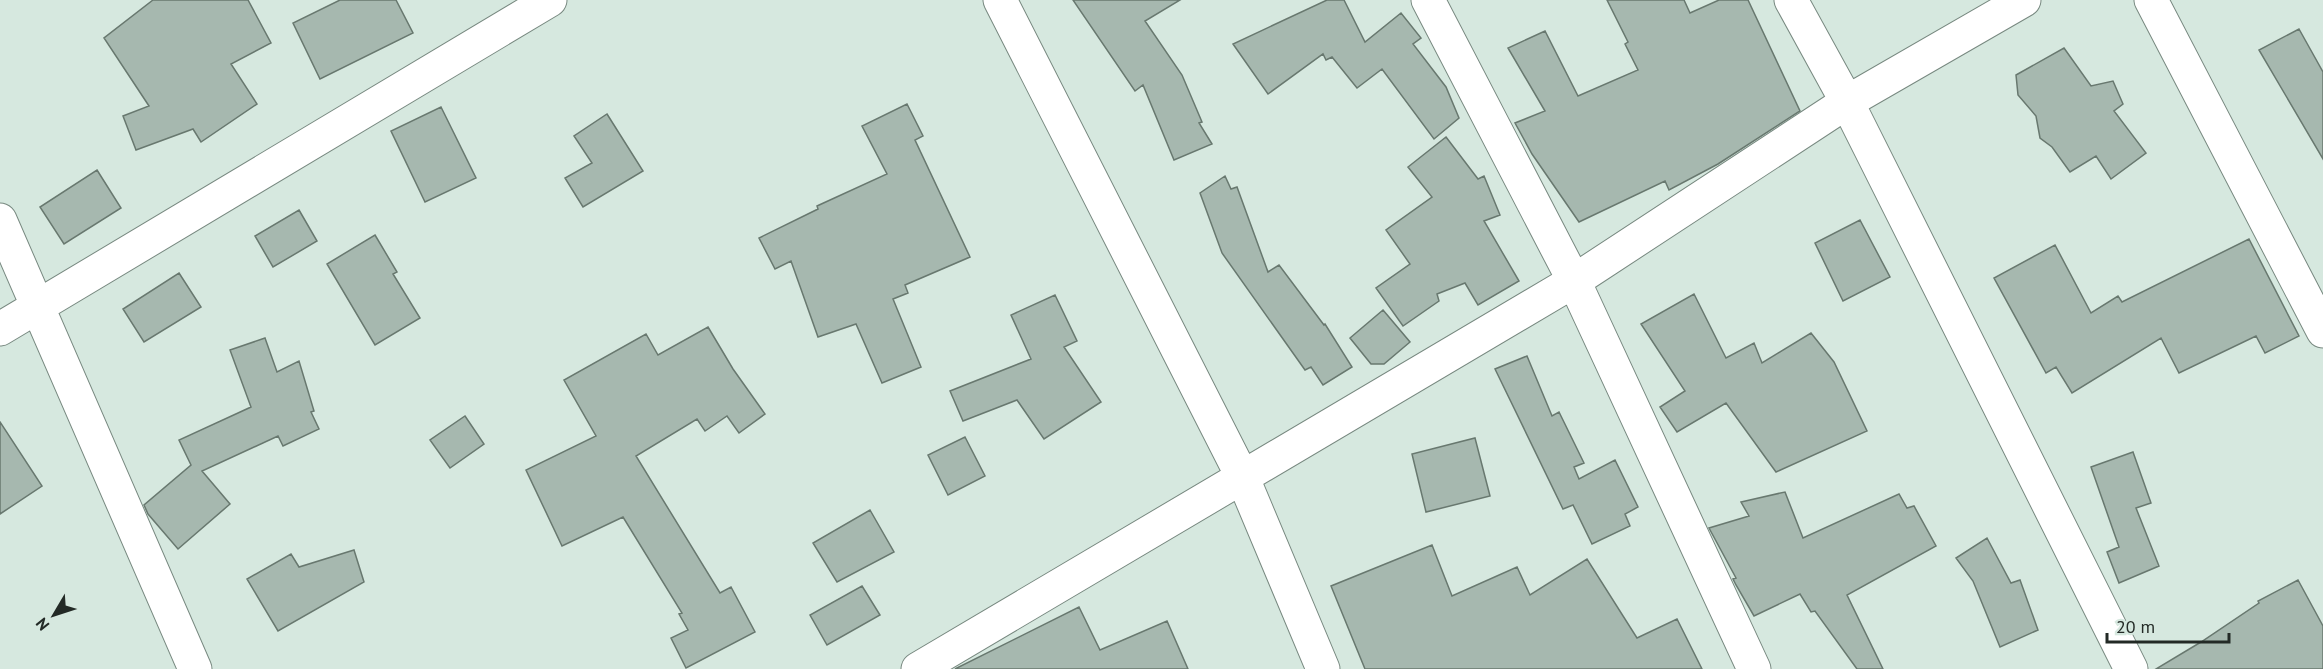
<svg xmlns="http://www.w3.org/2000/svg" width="2323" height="669" font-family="'PT Sans',sans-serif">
	<rect width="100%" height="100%" fill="#d6e8df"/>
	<path fill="#a6b8af" stroke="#68786f" stroke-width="1.5" d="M 153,0 L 248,0 L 271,43 L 231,64 L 257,104 L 201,142 L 193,129 L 136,150 L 123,116 L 149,106 L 104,38 Z
		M 340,0 L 396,0 L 413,33 L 320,79 L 293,23 Z
		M 1073,0 L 1180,0 L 1145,21 L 1182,75 L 1202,122 L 1199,123 L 1212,144 L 1174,160 L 1143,85 L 1135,91 Z
		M 1327,0 L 1344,0 L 1365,42 L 1401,13 L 1421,38 L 1413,44 L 1446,87 L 1459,118 L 1434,139 L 1382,69 L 1357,88 L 1332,57 L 1326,60 L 1323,54 L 1268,94 L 1233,44 Z
		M 1607,0 L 1684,0 L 1690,13 L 1719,0 L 1748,0 L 1800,111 L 1718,164 L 1669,190 L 1665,181 L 1579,222 L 1532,154 L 1515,123 L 1545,111 L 1508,48 L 1545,31 L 1578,96 L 1638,70 L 1625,44 L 1628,42 Z
		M 2299,29 L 2323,72 L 2323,159 L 2259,50 Z
		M 2064,48 L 2091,86 L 2113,81 L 2123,104 L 2114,111 L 2146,153 L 2111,179 L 2096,156 L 2070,172 L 2052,147 L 2040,138 L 2036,116 L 2018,95 L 2016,75 Z
		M 907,104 L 923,136 L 915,140 L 970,257 L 905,285 L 908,293 L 893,299 L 921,367 L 882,383 L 856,324 L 818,337 L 791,261 L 775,269 L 759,238 L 818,209 L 817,206 L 887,174 L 862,126 Z
		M 441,107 L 476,178 L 425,202 L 391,131 Z
		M 607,114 L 643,171 L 583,207 L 565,178 L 592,163 L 574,136 Z
		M 1446,137 L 1478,179 L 1484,176 L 1500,215 L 1484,221 L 1519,281 L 1478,305 L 1465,283 L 1437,294 L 1439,301 L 1403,326 L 1376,288 L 1410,264 L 1386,230 L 1432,197 L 1408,167 Z
		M 97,170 L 121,208 L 64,244 L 40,207 Z
		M 1225,176 L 1231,189 L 1237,187 L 1268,272 L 1279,265 L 1324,325 L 1325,324 L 1352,367 L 1323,385 L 1311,367 L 1305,370 L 1222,253 L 1200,193 Z
		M 299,210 L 317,241 L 273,267 L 255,236 Z
		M 1860,220 L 1890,277 L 1843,301 L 1815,243 Z
		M 375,235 L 397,272 L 393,274 L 420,318 L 375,345 L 327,264 Z
		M 2249,239 L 2299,336 L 2265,353 L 2256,336 L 2179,373 L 2161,338 L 2072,393 L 2056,367 L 2046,373 L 1994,278 L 2055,245 L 2091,313 L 2118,296 L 2122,302 Z
		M 179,273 L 201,307 L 144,342 L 123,309 Z
		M 1694,294 L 1726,358 L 1754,343 L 1762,363 L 1811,333 L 1834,362 L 1867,431 L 1776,472 L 1726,403 L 1677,432 L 1660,407 L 1685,391 L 1641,324 Z
		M 1055,295 L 1077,341 L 1064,347 L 1101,402 L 1044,439 L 1017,400 L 963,421 L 950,391 L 1031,359 L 1011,315 Z
		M 1383,310 L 1410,342 L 1384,364 L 1371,364 L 1350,338 Z
		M 708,327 L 733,369 L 765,414 L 739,433 L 727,416 L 705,431 L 697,419 L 636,456 L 720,593 L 731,587 L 755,632 L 686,668 L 671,638 L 688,630 L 679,614 L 682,613 L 623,517 L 562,546 L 526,470 L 596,436 L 564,380 L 646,334 L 658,355 Z
		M 265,338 L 277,372 L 299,361 L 314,411 L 311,412 L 319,429 L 283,446 L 278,436 L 202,471 L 230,504 L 178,549 L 148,514 L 144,505 L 191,465 L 179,440 L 251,407 L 230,350 Z
		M 1527,356 L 1552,416 L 1559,412 L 1584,463 L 1574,467 L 1579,479 L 1615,460 L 1638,507 L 1625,514 L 1630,526 L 1592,544 L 1573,505 L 1563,509 L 1495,369 Z
		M 465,416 L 484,444 L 450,468 L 430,440 Z
		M 0,422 L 42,486 L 0,514 Z
		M 965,437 L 985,476 L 948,495 L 928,455 Z
		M 1475,438 L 1490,496 L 1426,512 L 1412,454 Z
		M 2133,452 L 2151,503 L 2136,508 L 2159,566 L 2119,583 L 2107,552 L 2119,547 L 2091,467 Z
		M 1785,492 L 1803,538 L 1899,494 L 1907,508 L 1914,506 L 1936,546 L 1847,595 L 1883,669 L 1857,669 L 1815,611 L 1811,612 L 1800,594 L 1754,616 L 1736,585 L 1733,579 L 1736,578 L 1709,528 L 1749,516 L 1741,502 Z
		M 870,510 L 894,552 L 837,582 L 813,543 Z
		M 1987,538 L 2011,583 L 2020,580 L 2038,630 L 2000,647 L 1973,581 L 1956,558 Z
		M 1432,545 L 1452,596 L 1517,567 L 1530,595 L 1587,559 L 1637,638 L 1677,619 L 1702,669 L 1365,669 L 1331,586 Z
		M 354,550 L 364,582 L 278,631 L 247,579 L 291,554 L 299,567 Z
		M 2298,580 L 2323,626 L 2323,669 L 2156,669 L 2201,642 L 2259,603 L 2258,601 Z
		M 862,586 L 880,615 L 827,645 L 810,615 Z
		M 1079,607 L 1100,650 L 1167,621 L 1188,669 L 955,669 Z"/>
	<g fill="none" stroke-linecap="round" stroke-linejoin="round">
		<g stroke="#788980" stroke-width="35">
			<path id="street" d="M 1000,0 L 1242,476 L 1323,669
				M 1428,0 L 1574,281 L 1754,669
				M 1791,0 L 1847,102 L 2131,669
				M 2151,0 L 2323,331
				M 0,220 L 195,669
				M 0,329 L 550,0
				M 918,669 L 1574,281 L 1847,102 L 2024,0"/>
		</g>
		<use href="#street" stroke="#fff" stroke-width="33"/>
	</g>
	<g transform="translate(54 615) rotate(231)" stroke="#d6e8df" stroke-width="4.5" paint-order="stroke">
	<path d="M0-4.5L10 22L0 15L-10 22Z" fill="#232a26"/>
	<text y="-9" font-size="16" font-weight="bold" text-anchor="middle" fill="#232a26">N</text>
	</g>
	<path d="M2107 633v9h122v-9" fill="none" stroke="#232a26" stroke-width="3"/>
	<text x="2116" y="633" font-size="18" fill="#232a26" stroke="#d6e8df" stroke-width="4.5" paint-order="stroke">20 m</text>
</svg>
